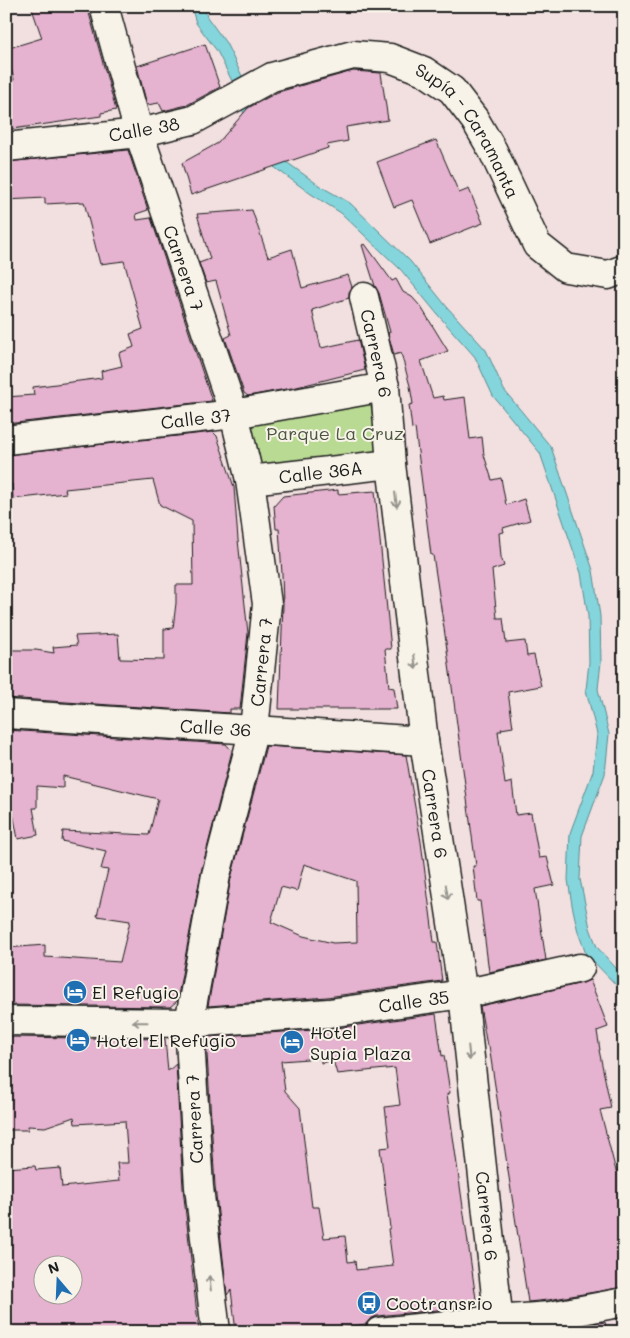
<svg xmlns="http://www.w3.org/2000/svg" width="630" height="1338" font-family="Mali,sans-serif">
	<rect width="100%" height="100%" fill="#f2e0e0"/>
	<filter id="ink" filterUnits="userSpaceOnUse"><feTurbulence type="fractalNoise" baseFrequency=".02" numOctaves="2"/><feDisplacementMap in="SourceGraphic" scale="10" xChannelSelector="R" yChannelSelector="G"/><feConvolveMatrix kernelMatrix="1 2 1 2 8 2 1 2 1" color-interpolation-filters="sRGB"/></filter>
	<g filter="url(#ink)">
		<path fill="#b9da93" stroke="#6a7b58" d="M 369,394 L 380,460 L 257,473 L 240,417 Z"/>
		<path fill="#84d5dc" stroke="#5a8b8f" d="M 191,6 L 204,6 L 207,17 L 226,43 L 243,78 L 261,129 L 285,161 L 320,186 L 350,203 L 410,261 L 447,307 L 486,350 L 504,390 L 551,447 L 593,570 L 600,616 L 601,662 L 598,689 L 609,734 L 605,774 L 582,836 L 580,879 L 590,928 L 597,947 L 624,977 L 624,993 L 586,954 L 578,932 L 572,905 L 568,880 L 570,833 L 593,771 L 597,734 L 586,690 L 589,662 L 588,616 L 581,573 L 540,453 L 493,396 L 475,357 L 438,315 L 401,270 L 341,213 L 311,194 L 274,167 L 251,135 L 234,85 L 217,51 L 196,23 Z"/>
		<path fill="#e5b2cf" stroke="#1c1c1c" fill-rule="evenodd" d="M 31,6 L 87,6 L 116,110 L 101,113 L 101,116 L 6,130 L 6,81 L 14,80 L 6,49 L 42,38 Z
			M 205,44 L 220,87 L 187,105 L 163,111 L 159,103 L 147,105 L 137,66 Z
			M 353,71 L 381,73 L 388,120 L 346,127 L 348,141 L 327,145 L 328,148 L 191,195 L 182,163 L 218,143 L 248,108 L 278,92 Z
			M 436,140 L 459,193 L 469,189 L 483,223 L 430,244 L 412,200 L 394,207 L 377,162 Z
			M 128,150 L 148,210 L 136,214 L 137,220 L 151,218 L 212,401 L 6,424 L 6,397 L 34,395 L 33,387 L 102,378 L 101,371 L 122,366 L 119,353 L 134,347 L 130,334 L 143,329 L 124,261 L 100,264 L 84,202 L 45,204 L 45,198 L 6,200 L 6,162 Z
			M 252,210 L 268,257 L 292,249 L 302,288 L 348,275 L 352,287 L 349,292 L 349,298 L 312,310 L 321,348 L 358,340 L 365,370 L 297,387 L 248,396 L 244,393 L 225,338 L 231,335 L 216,281 L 206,283 L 199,263 L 210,259 L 197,214 Z
			M 365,244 L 392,281 L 396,279 L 403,292 L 412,297 L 421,307 L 448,351 L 421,361 L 433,398 L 443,396 L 444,400 L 465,397 L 470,439 L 482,437 L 484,455 L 492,480 L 501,478 L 506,505 L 524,499 L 530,520 L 503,528 L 504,532 L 499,533 L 501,557 L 504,566 L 492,570 L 497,618 L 503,618 L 506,643 L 525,641 L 527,656 L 534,655 L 541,686 L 508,692 L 513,727 L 501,729 L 502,731 L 498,731 L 505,784 L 512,782 L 516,815 L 531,813 L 539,858 L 547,857 L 554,885 L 535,889 L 546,960 L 489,972 L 480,901 L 477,901 L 473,866 L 476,866 L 445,635 L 433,555 L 431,555 L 415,428 L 412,429 L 409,405 L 413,404 L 410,386 L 401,353 L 394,355 L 388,333 L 390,332 L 379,293 L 375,286 L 362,245 Z
			M 213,432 L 217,436 L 234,487 L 238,540 L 248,633 L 240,709 L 230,709 L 230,713 L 6,698 L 6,650 L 36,650 L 54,653 L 53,647 L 77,645 L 75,636 L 118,634 L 120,659 L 164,660 L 164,629 L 173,628 L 176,603 L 176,585 L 193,585 L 192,521 L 160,505 L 153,480 L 65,489 L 66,493 L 13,499 L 12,484 L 6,484 L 6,455 Z
			M 338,490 L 338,494 L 375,491 L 391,649 L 385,649 L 389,687 L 394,688 L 397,709 L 279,709 L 283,605 L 282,574 L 279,529 L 276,529 L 274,506 L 283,496 Z
			M 6,730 L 226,744 L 232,751 L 201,872 L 177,1001 L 170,1007 L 6,1005 L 6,948 L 45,945 L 45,957 L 120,962 L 130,921 L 97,916 L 108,870 L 101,869 L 106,851 L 62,841 L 63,831 L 149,835 L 158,799 L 63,776 L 63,788 L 37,786 L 37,808 L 33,808 L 38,835 L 18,839 L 12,808 L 6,808 Z
			M 266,746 L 406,755 L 421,842 L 434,942 L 437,942 L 442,981 L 327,997 L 208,1006 L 231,878 ZM 304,864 L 356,881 L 357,942 L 333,943 L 303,936 L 271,922 L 281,887 L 297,891 Z
			M 590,980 L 608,1027 L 597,1031 L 600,1050 L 599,1050 L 611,1108 L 600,1110 L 616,1171 L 624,1166 L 624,1287 L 548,1300 L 528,1302 L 489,1046 L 487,1046 L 480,1006 L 583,983 Z
			M 436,1014 L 442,1056 L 444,1055 L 448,1079 L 450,1093 L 447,1094 L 477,1306 L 377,1316 L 370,1319 L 366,1324 L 333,1329 L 236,1332 L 231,1290 L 227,1295 L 215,1186 L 206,1037 L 330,1029 ZM 321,1058 L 321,1063 L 333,1060 L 337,1074 L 395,1068 L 400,1105 L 385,1107 L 390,1147 L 380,1148 L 390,1228 L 388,1229 L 393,1266 L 356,1270 L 355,1261 L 348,1262 L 345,1236 L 324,1238 L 319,1207 L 312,1207 L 300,1108 L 285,1091 L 281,1061 Z
			M 6,1037 L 165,1039 L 168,1071 L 176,1064 L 183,1188 L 199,1332 L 6,1332 L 6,1168 L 35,1166 L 36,1170 L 60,1168 L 62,1187 L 119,1181 L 117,1163 L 128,1163 L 125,1121 L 75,1124 L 74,1117 L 45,1127 L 28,1126 L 28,1130 L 6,1130 ZM 42,1266 L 72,1266 L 72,1296 L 42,1296 Z
			M 605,1322 L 607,1332 L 549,1332 L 553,1331 Z"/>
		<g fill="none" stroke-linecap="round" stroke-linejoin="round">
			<g stroke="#1c1c1c" stroke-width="31">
				<g id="minor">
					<path d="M 6,147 L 139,133 L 104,6"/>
					<path id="s1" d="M 364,297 L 385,387 L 391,464 L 424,741 L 463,994 L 500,1332"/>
					<path id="s2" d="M 6,440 L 234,414 L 385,387"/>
					<path id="s3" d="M 250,480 L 391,464"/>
					<path id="s4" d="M 6,714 L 424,741"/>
					<path id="s5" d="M 189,1023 L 329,1013 L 463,994 L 580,968"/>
					<path d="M 379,1332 L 497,1320 L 550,1316 L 624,1302"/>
				</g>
			</g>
			<g stroke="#1c1c1c" stroke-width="31">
				<g id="major">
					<path d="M 6,1021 L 189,1023"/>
					<path id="s6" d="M 216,1332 L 199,1187 L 189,1023 L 216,875 L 254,729 L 267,604 L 250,480 L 234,414 L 139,133 L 193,120 L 272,77 L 353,55 L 390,58 L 424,71 L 452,90 L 475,120 L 493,151 L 537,245 L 566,268 L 608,275 L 624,269"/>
				</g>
			</g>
			<use href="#minor" stroke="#f7f3e8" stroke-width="28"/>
			<use href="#major" stroke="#f7f3e8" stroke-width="28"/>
		</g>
		<defs><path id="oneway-shaft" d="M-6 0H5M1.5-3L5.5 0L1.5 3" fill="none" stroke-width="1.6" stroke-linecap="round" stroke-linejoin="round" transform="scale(1.25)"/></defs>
		<g stroke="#94928c">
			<use href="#oneway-shaft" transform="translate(396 500) rotate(83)"/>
			<use href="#oneway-shaft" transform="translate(415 662) rotate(83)"/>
			<use href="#oneway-shaft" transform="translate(447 892) rotate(81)"/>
			<use href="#oneway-shaft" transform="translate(140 1022) rotate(-179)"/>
			<use href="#oneway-shaft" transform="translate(469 1053) rotate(84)"/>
			<use href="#oneway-shaft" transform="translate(210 1283) rotate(-97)"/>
		</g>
	</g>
	<defs>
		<g id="hotel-disc" transform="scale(1.25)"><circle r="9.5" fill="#1f6fb2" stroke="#f7f3e8"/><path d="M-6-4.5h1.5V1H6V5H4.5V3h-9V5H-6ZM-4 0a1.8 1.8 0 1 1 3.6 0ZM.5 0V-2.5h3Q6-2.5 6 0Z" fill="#fff"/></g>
		<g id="bus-disc" transform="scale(1.25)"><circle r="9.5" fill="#1f6fb2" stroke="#f7f3e8"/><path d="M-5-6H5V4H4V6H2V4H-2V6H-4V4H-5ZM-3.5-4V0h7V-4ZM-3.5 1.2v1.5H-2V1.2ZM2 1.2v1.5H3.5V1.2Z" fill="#fff"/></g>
	</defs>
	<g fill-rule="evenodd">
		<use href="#hotel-disc" x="75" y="992"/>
		<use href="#hotel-disc" x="78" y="1040"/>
		<use href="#hotel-disc" x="292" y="1042"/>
		<use href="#bus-disc" x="369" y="1303"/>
	</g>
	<g text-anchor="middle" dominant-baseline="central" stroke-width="4" stroke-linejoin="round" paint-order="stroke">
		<g font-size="18" fill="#1c1c1c" stroke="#f7f3e8">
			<text transform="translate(144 129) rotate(-10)">Calle 38</text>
			<text stroke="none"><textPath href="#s6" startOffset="1605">Supía - Caramanta</textPath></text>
			<text transform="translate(184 268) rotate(71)">Carrera 7</text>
			<text stroke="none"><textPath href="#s1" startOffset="58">Carrera 6</textPath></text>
			<text stroke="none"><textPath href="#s2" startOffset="191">Calle 37</textPath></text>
			<text stroke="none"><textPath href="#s3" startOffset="71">Calle 36A</textPath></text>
			<text stroke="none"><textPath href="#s6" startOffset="679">Carrera 7</textPath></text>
			<text stroke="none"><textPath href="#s4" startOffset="210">Calle 36</textPath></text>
			<text stroke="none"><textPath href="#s1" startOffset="522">Carrera 6</textPath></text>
			<text stroke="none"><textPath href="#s5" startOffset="226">Calle 35</textPath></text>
			<text transform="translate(194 1119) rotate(-93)">Carrera 7</text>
			<text stroke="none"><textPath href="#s1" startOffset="928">Carrera 6</textPath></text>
		</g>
		<g font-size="18" fill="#4b5540" stroke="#f7f3e8">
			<text x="335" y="433">Parque La Cruz</text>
		</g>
		<g font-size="18" fill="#1c1c1c" stroke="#f7f3e8" text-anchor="start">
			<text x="92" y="992">El Refugio</text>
			<text x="310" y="1032">Hotel<tspan x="310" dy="21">Supia Plaza</tspan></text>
			<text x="96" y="1040">Hotel El Refugio</text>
			<text x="386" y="1303">Cootransrio</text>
		</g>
	</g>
	<rect width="630" height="1338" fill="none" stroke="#f7f3e8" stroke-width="25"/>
	<rect x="12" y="12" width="605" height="1313" fill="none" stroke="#1c1c1c" stroke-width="2" filter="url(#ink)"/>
	<g transform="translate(58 1280) rotate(341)"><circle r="24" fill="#f7f3e8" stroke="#9f9d96"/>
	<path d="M0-4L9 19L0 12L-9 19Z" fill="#1f6fb2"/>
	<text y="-8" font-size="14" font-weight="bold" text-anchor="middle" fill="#1c1c1c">N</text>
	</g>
</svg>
